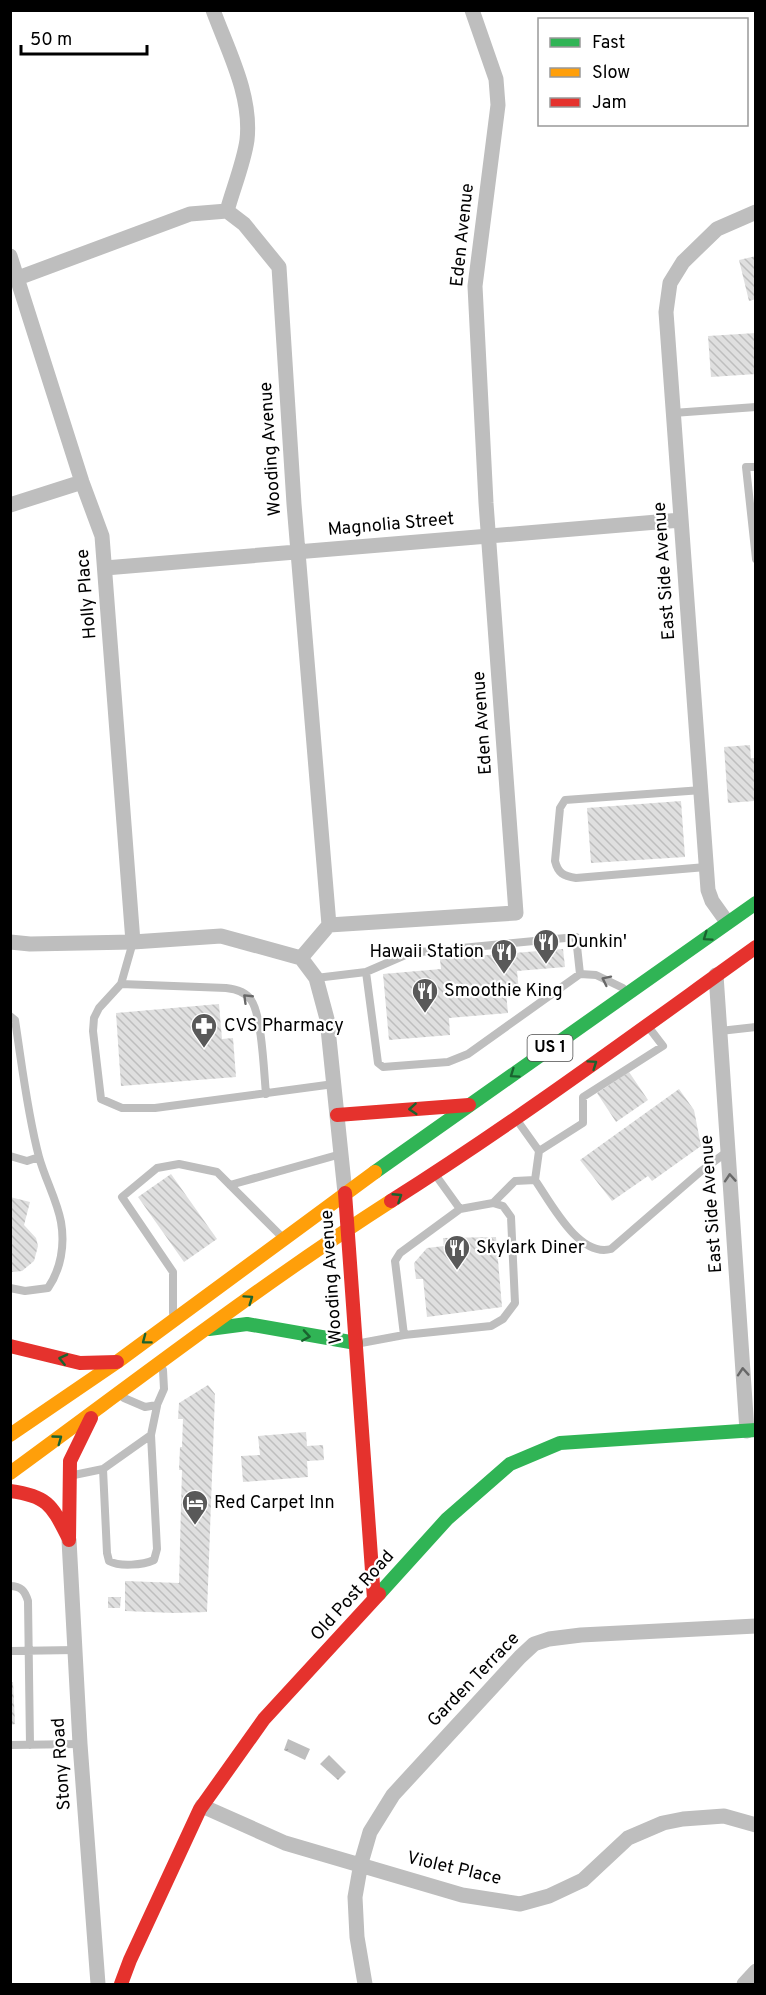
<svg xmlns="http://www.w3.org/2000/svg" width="766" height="1995" font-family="Overpass,sans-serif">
	<defs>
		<pattern id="water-ripples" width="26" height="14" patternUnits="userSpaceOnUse" patternTransform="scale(1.5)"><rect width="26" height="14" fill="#bebebe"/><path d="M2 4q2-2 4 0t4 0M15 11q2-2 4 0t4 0" fill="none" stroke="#a2a2a2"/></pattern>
		<pattern id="building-back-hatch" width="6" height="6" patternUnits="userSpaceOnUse" patternTransform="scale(1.5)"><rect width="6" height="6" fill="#dfdfdf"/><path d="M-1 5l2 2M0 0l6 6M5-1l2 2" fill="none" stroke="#bebebe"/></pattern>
	</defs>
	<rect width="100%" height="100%" fill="#fff"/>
	<path fill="url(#water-ripples)" d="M 288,1739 L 310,1749 L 305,1760 L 284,1750 Z
		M 329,1755 L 346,1772 L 338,1780 L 320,1764 Z"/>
	<path fill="url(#building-back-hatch)" d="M 756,256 L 756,299 L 749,301 L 739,260 Z
		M 756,333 L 756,374 L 711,377 L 708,336 Z
		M 750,745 L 751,758 L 754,758 L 754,801 L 728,803 L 724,747 Z
		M 681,801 L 685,857 L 591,863 L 587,808 Z
		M 563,949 L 565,967 L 517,971 L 519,992 L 506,993 L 508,1013 L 449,1018 L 450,1035 L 389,1040 L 383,974 L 441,969 L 440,959 Z
		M 219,1004 L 222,1039 L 233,1038 L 236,1077 L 121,1086 L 116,1013 Z
		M 629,1072 L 648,1100 L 616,1122 L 597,1093 Z
		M 679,1089 L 694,1110 L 701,1146 L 652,1181 L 648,1176 L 612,1201 L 580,1160 Z
		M 171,1174 L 217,1239 L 184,1262 L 138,1197 Z
		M 10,1197 L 30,1202 L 24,1225 L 36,1238 L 38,1246 L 34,1261 L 22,1271 L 13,1272 L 10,1272 Z
		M 496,1237 L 502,1307 L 427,1317 L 423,1279 L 416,1279 L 414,1263 L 427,1248 L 444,1246 L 443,1238 Z
		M 208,1385 L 215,1394 L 207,1612 L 174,1613 L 125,1611 L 125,1581 L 179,1583 L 182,1470 L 179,1470 L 180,1447 L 182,1447 L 183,1419 L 178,1419 L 179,1403 Z
		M 306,1432 L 307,1446 L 323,1445 L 324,1460 L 307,1461 L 308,1477 L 243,1482 L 241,1456 L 260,1455 L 258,1436 Z
		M 108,1597 L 121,1597 L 120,1608 L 108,1608 Z
		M 10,1682 L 13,1682 L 15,1724 L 10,1725 Z"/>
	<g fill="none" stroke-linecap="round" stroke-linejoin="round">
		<path stroke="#bebebe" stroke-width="8" d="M 673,413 L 756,407
			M 756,467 L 746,467 L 756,559
			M 702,790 L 565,800 L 560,808 L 555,861 C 558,873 563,876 576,878 L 706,867
			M 133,942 L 121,984 L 99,1008 L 94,1018 L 93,1031 L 101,1099 L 122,1108 L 155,1108 L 334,1084
			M 366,972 L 410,953 L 576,937 L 580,974
			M 316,978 L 366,972 L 378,1063 L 383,1067 L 448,1062 L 468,1054 L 580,974 L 596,975 L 623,988
			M 121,984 L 226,988 C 235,989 246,992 251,1000 C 262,1015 264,1074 266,1094
			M 10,1016 L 15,1020 C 22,1065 27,1112 39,1157 C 45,1179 57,1200 61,1222 C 65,1245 61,1269 48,1288 L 25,1291 L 10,1288
			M 720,1031 L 756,1027
			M 519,1123 L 539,1151
			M 10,1156 L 27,1161 L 39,1157
			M 437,1177 L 460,1209
			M 535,1180 L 539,1151 L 583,1123 L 583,1097 L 663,1046 L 650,1029
			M 230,1185 L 341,1154
			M 493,1203 L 515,1181 L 535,1180 C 551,1203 579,1258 611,1249 L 700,1172 L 728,1151
			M 173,1313 L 173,1272 L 122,1197 L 157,1168 L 179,1164 L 217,1172 L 280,1235
			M 361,1343 L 404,1335 L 395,1261 L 400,1253 L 460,1209 L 493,1203 L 503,1206 L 511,1217 L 515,1303 L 503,1319 L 491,1326 L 404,1335
			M 124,1398 L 145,1407 L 157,1405 L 164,1389 L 163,1370
			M 103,1469 L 107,1553 L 109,1561 C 120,1567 143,1565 154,1560 L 157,1549 L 151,1435
			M 74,1475 L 103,1469 L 151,1435 L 157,1406
			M 10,1586 C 21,1586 25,1591 28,1601 L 30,1745
			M 10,1651 L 76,1650
			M 10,1745 L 80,1744"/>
		<path stroke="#bebebe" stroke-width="15" d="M 213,10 C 228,51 252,95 247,140 C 244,162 233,189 227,211
			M 10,256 L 82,482 L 102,536 L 133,942
			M 18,278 L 190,214 L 227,211 L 244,224 L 279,267 L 294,504 L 329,925
			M 10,505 L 82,482
			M 105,568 L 681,520
			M 727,922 L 712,901 L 708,890 L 666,312 L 670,283 L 683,262 L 717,229 L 756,212
			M 10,942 L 30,944 L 133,942 L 221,936 L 301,958 L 329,925 L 516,913 L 486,503 L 475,286 L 498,105 L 496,79 L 472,10
			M 301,958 L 316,978 L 327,1019 L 345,1193
			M 716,975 L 747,1431
			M 69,1540 L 80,1744 L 98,1984
			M 202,1806 L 285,1843 L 462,1895 L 520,1904 L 549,1896 L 583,1880 L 628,1838 L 663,1823 L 683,1819 L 724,1816 L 756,1825
			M 365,1984 L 357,1937 L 355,1897 L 361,1863 L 370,1832 L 393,1795 L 520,1657 L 534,1644 L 549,1639 L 581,1635 L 756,1626
			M 744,1984 L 756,1971"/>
		<path stroke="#30b455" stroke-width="14" d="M 375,1172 L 756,903
			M 209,1329 L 247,1324 L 356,1343
			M 379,1594 L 447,1519 L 510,1464 L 560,1443 L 756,1430"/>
		<path stroke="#ff9f0a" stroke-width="14" d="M 10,1435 L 117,1362 L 375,1172
			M 10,1473 C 136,1381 260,1285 391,1201"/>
		<path stroke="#e5322d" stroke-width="14" d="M 337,1115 L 469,1105
			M 345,1193 L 374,1599
			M 391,1201 C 516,1122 636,1033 756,947
			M 10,1346 L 80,1363 L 117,1362
			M 10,1491 C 49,1496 52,1506 69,1539
			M 69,1540 L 70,1461 L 91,1418
			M 121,1984 L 130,1960 L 200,1809 L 264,1719 L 379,1594"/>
	</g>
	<defs><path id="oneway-chevron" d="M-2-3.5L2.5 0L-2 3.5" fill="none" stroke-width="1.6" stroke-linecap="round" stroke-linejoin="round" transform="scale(1.5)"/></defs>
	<g stroke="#1a632f">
		<use href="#oneway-chevron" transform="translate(707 937) rotate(145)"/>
		<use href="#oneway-chevron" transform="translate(593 1064) rotate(-35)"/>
		<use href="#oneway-chevron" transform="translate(514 1074) rotate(145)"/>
		<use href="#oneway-chevron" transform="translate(413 1109) rotate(176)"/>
		<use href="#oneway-chevron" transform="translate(398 1197) rotate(-33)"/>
		<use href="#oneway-chevron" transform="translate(249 1299) rotate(-35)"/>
		<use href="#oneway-chevron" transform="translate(306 1336) rotate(9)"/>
		<use href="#oneway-chevron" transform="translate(146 1340) rotate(143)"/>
		<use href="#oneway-chevron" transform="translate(63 1359) rotate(-167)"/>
		<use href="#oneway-chevron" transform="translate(58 1439) rotate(-36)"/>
	</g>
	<g stroke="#686868">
		<use href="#oneway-chevron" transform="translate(606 980) rotate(-154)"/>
		<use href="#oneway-chevron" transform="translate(247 998) rotate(-136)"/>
		<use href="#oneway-chevron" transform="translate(730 1178) rotate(-94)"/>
		<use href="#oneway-chevron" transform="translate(743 1372) rotate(-94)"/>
	</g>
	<defs>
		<g id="restaurant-pin" transform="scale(1.35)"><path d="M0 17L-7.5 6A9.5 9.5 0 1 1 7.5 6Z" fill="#595959" stroke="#fff"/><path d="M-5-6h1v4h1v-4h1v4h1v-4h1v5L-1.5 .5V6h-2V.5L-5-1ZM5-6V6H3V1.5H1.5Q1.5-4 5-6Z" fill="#fff"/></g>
		<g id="pharmacy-pin" transform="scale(1.35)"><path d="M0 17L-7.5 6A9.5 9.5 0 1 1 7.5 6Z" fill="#595959" stroke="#fff"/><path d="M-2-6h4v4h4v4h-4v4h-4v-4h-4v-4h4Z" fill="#fff"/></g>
		<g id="hotel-pin" transform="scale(1.35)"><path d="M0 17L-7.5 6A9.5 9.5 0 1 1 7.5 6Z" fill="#595959" stroke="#fff"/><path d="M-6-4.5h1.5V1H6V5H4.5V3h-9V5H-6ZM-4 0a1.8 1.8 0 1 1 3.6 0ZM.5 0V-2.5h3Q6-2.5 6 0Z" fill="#fff"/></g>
	</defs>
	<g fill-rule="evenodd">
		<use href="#restaurant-pin" x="546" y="942"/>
		<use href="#restaurant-pin" x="504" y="952"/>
		<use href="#restaurant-pin" x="425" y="991"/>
		<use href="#pharmacy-pin" x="204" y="1026"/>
		<use href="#restaurant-pin" x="457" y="1248"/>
		<use href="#hotel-pin" x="195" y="1503"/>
	</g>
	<g text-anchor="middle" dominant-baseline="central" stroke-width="4.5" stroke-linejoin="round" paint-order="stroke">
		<rect fill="#fff" stroke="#4c4c4c" stroke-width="1.5" x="527.5" y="1035" width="45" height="26" rx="4.5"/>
		<g font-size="16" font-weight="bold" fill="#000">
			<text x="550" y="1048">US 1</text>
		</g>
		<g font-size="18" fill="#000" stroke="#fff">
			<text transform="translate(463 235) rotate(-84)">Eden Avenue</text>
			<text transform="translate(271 449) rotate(-94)">Wooding Avenue</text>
			<text transform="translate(391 525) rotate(-5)">Magnolia Street</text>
			<text transform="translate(665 571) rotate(-94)">East Side Avenue</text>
			<text transform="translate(87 594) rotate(-95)">Holly Place</text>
			<text transform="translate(483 723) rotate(-94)">Eden Avenue</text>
			<text transform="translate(712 1204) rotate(-94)">East Side Avenue</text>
			<text transform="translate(332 1277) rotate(-94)">Wooding Avenue</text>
			<text transform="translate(353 1596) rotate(-48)">Old Post Road</text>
			<text transform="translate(474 1680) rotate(-46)">Garden Terrace</text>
			<text transform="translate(62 1764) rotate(-94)">Stony Road</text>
			<text transform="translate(454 1869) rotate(13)">Violet Place</text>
		</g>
		<g font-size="18" fill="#000" stroke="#fff" text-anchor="start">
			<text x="566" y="942">Dunkin'</text>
			<text x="484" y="952" text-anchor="end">Hawaii Station</text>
			<text x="444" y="991">Smoothie King</text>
			<text x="224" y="1026">CVS Pharmacy</text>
			<text x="476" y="1248">Skylark Diner</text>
			<text x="214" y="1503">Red Carpet Inn</text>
		</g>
	</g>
	<rect width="766" height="1995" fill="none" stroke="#000000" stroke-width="24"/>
	<rect x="538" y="18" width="210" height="108" fill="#ffffff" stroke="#999999" stroke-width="1.5"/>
	<rect x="550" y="38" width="30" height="9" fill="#30b455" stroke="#999999" stroke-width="1.5"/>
	<text x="592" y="48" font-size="18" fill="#000000">Fast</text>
	<rect x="550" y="68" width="30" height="9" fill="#ff9f0a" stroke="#999999" stroke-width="1.5"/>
	<text x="592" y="78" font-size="18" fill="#000000">Slow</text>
	<rect x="550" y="98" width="30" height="9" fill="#e5322d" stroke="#999999" stroke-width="1.5"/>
	<text x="592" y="108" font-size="18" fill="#000000">Jam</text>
	<path d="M21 45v9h126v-9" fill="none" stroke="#000000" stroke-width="3"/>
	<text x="30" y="45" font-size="18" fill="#000000" stroke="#ffffff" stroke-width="4.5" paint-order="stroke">50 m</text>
</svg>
